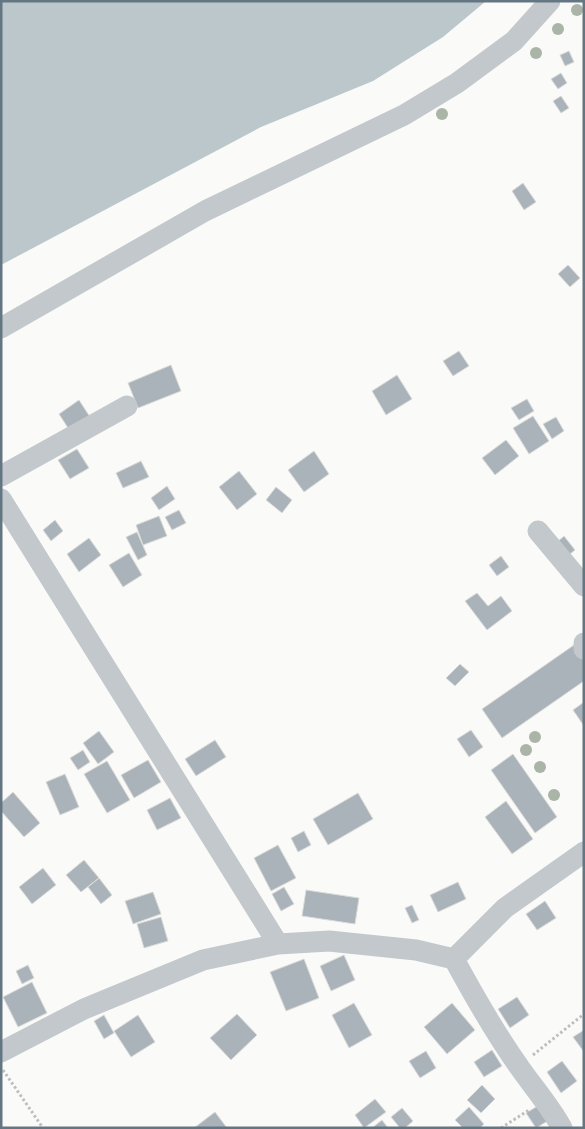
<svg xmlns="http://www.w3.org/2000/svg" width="585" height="1129" font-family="'Source Sans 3',sans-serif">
	<rect width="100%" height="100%" fill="#fafaf8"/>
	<path fill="#bbc7cb" d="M 1,1 L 486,1 L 443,37 L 373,81 L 261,127 L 1,265 Z"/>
	<path fill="#aab3b9" stroke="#dcdcda" d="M 569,51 L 574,62 L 565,66 L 560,55 Z
		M 561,73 L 567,83 L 558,89 L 551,79 Z
		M 561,96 L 569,108 L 561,113 L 553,101 Z
		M 523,183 L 536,202 L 524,210 L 512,191 Z
		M 568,265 L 580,278 L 570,287 L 558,274 Z
		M 459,351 L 469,366 L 453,376 L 443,361 Z
		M 171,365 L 181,391 L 138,408 L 128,383 Z
		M 397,375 L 412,399 L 386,415 L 372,391 Z
		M 527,399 L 534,411 L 519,420 L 511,408 Z
		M 79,400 L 90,417 L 70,431 L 59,414 Z
		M 533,416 L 549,441 L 529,454 L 513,428 Z
		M 556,417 L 564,431 L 552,439 L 543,424 Z
		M 506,440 L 519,456 L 495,475 L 482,458 Z
		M 77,449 L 89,468 L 70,479 L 58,460 Z
		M 314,451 L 329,474 L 304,492 L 288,470 Z
		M 141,461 L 149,477 L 123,488 L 116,473 Z
		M 239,471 L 257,494 L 237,510 L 219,487 Z
		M 167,486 L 175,499 L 159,510 L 151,498 Z
		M 276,487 L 292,500 L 282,513 L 266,500 Z
		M 179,510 L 186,523 L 172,530 L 165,517 Z
		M 159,516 L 167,536 L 143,545 L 136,525 Z
		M 55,520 L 63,531 L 51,541 L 43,530 Z
		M 137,532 L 147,555 L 138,560 L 126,537 Z
		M 564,536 L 575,550 L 565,558 L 555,544 Z
		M 89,538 L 101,555 L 79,572 L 67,554 Z
		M 129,553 L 142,575 L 123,587 L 109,565 Z
		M 501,556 L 509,567 L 497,576 L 489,565 Z
		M 477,593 L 488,606 L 501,596 L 512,611 L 487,630 L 465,601 Z
		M 574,645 L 584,660 L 584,681 L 502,738 L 482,709 Z
		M 460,664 L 469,672 L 455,686 L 446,678 Z
		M 584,702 L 584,726 L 573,710 Z
		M 471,730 L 483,747 L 469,757 L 457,739 Z
		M 99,731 L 114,752 L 98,764 L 83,743 Z
		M 215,740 L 226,757 L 196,776 L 185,759 Z
		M 83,750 L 90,762 L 78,770 L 70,758 Z
		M 513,754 L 557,817 L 535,833 L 491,770 Z
		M 148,760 L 161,782 L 134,798 L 121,775 Z
		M 107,761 L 130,800 L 107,813 L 84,774 Z
		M 65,774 L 79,807 L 60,815 L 46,782 Z
		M 13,792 L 40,823 L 24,837 L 1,811 L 1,803 Z
		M 358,793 L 373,819 L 328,845 L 313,819 Z
		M 170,798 L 181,818 L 157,830 L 147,810 Z
		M 506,801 L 533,839 L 512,854 L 485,817 Z
		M 304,831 L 311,845 L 298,852 L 291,838 Z
		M 278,845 L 296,878 L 271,891 L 254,858 Z
		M 84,860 L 99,878 L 81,892 L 66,875 Z
		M 43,868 L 56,885 L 32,904 L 19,887 Z
		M 99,878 L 112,895 L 101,904 L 88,887 Z
		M 458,882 L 466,899 L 438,912 L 430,895 Z
		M 284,887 L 294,904 L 281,911 L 272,894 Z
		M 306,890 L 359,898 L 355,924 L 302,916 Z
		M 153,892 L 161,914 L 133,924 L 125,901 Z
		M 545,901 L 556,918 L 537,930 L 526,914 Z
		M 412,905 L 419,920 L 412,923 L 405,908 Z
		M 161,917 L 168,941 L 144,948 L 137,924 Z
		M 344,955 L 355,980 L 331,991 L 320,966 Z
		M 304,959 L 319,998 L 286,1011 L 270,972 Z
		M 28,965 L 34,978 L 22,984 L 16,971 Z
		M 32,982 L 47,1013 L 18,1027 L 3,997 Z
		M 517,997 L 529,1015 L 510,1028 L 498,1009 Z
		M 354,1003 L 372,1035 L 349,1048 L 332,1015 Z
		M 452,1003 L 475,1030 L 447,1054 L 424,1027 Z
		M 237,1014 L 257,1035 L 231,1060 L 210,1038 Z
		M 104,1015 L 114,1033 L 104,1039 L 94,1021 Z
		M 138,1015 L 155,1042 L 131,1057 L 114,1031 Z
		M 584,1030 L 584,1052 L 573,1037 Z
		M 492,1050 L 502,1066 L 484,1077 L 474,1062 Z
		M 426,1051 L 436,1068 L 420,1078 L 409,1061 Z
		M 562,1061 L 577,1081 L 561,1093 L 547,1072 Z
		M 482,1085 L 495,1099 L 481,1113 L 467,1100 Z
		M 375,1099 L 386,1112 L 364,1128 L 355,1115 Z
		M 541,1104 L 551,1119 L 536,1128 L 526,1113 Z
		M 469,1107 L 484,1124 L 480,1128 L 463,1128 L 455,1120 Z
		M 402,1108 L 413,1121 L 405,1128 L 400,1128 L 391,1117 Z
		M 215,1112 L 227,1128 L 194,1128 Z
		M 382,1120 L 388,1128 L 372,1128 Z"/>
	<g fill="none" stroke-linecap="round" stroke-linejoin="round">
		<path stroke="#bbbfc2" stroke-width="3" stroke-dasharray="2.5 2.5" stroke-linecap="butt" d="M 533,1055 L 584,1014
			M 3,1070 L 43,1128
			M 501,1128 L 529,1110"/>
		<path stroke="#c3c8cc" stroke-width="21" d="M 1,328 L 205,211 L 404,115 L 457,83 L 514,41 L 550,1
			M 1,476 L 127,406
			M 1,499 L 278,944
			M 538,531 L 584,586
			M 584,643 L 584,649
			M 454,959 L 505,908 L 584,852
			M 1,1052 L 84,1009 L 203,960 L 278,944 L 329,941 L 416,950 L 454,959 C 474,996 495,1033 520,1068 C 534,1088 550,1106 562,1128"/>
	</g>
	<g fill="#aab4a7">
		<circle cx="577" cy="10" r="6"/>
		<circle cx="558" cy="29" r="6"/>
		<circle cx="536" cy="53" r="6"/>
		<circle cx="442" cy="114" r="6"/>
		<circle cx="535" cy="737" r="6"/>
		<circle cx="526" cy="750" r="6"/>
		<circle cx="540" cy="767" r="6"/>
		<circle cx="554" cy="795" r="6"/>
	</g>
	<rect width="585" height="1129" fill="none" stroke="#657683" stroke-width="5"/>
</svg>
